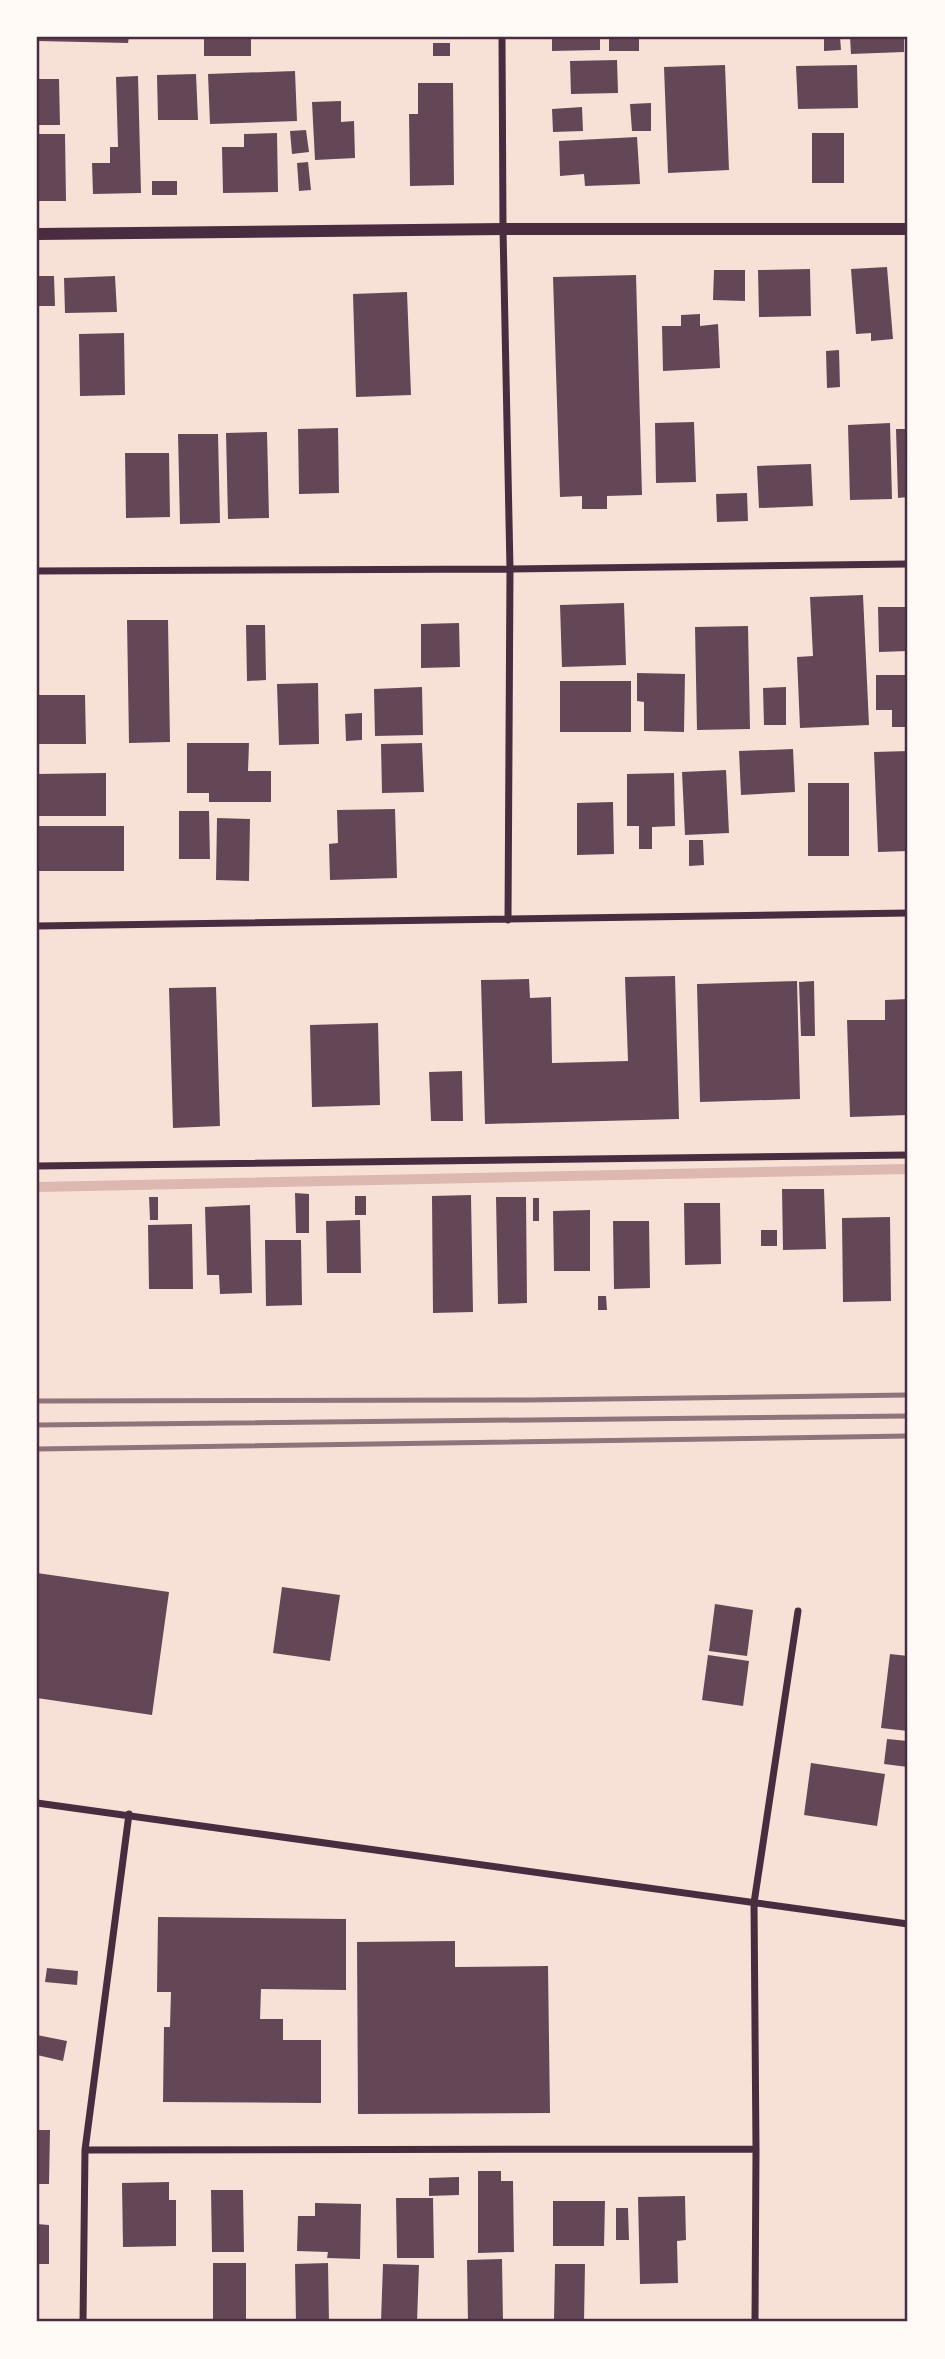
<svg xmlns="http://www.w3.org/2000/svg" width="945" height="2359" font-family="'DM Sans',sans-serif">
	<rect width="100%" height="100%" fill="#f7e1d7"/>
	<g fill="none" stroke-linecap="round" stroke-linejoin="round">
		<path stroke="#dcb8b0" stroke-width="10" d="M 37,1187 L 908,1169"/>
	</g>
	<path fill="#644757" d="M 37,37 L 129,37 L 128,43 L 37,41 Z
		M 204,37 L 251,37 L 251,56 L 204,56 Z
		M 552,37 L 600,37 L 600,50 L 552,51 Z
		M 609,37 L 639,37 L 639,51 L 609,51 Z
		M 824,37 L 840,37 L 841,50 L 824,51 Z
		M 850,37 L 904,37 L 904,52 L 851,54 Z
		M 433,43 L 450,43 L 450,56 L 433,56 Z
		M 617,60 L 618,93 L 571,94 L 570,61 Z
		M 725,65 L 729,170 L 668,173 L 664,67 Z
		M 857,65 L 858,108 L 798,109 L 796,66 Z
		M 295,71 L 297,121 L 210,124 L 208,74 Z
		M 196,74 L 198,120 L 158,120 L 157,75 Z
		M 138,76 L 141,193 L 93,194 L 92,163 L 110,163 L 110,147 L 118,147 L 116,77 Z
		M 37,79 L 59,79 L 60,125 L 37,125 Z
		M 418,83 L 453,83 L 454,185 L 410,186 L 409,114 L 418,114 Z
		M 341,101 L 341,122 L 354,121 L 355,158 L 315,160 L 312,102 Z
		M 651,103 L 651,131 L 632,131 L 630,104 Z
		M 582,107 L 583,131 L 553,132 L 552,109 Z
		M 306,130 L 309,152 L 292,154 L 290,131 Z
		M 277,133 L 278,192 L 223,193 L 222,147 L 244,147 L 244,134 Z
		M 812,133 L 844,133 L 844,183 L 812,183 Z
		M 37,134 L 65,134 L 66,201 L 37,201 Z
		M 637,137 L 640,184 L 585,186 L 584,174 L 560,176 L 559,141 Z
		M 308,162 L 311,190 L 299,191 L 297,163 Z
		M 152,181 L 177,181 L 177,195 L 152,195 Z
		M 887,267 L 893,339 L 871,341 L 871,333 L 856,334 L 851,269 Z
		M 810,269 L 811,316 L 759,317 L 758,270 Z
		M 714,270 L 745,270 L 745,301 L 713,300 Z
		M 636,275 L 642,495 L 607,496 L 607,509 L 582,509 L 582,496 L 560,497 L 553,277 Z
		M 37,276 L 54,276 L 55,306 L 37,306 Z
		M 115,276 L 117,312 L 65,313 L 64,278 Z
		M 407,292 L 411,395 L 356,397 L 353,294 Z
		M 700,314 L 700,326 L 718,324 L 720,368 L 663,371 L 662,326 L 681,326 L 681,315 Z
		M 124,333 L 125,395 L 80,396 L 79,334 Z
		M 839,350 L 840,387 L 827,388 L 826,351 Z
		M 694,422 L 696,482 L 656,483 L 655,423 Z
		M 890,423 L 892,499 L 850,500 L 848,425 Z
		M 338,428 L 339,493 L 299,494 L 298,429 Z
		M 896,429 L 908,429 L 908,497 L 898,498 Z
		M 267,432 L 269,518 L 228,519 L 226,433 Z
		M 178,434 L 218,434 L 220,523 L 180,524 Z
		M 125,453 L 169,453 L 170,517 L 126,518 Z
		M 811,464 L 813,506 L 759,508 L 757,466 Z
		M 747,493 L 748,521 L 717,522 L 716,494 Z
		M 863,595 L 869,725 L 800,728 L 797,657 L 813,656 L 810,597 Z
		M 624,603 L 626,665 L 562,667 L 560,605 Z
		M 878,607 L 908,607 L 908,651 L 879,652 Z
		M 127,620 L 168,620 L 170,742 L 129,743 Z
		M 459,623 L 460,667 L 421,668 L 421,624 Z
		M 246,625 L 265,625 L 266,680 L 247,681 Z
		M 748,626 L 750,729 L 697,730 L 695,627 Z
		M 637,673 L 685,674 L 684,732 L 644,731 L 644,702 L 637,701 Z
		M 876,675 L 908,675 L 908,727 L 892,727 L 892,710 L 876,710 Z
		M 560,681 L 631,681 L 631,732 L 560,732 Z
		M 318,683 L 319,744 L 279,745 L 277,684 Z
		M 422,687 L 423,735 L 375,736 L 374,689 Z
		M 786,687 L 786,725 L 764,725 L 763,688 Z
		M 37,695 L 85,695 L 86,744 L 37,744 Z
		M 362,713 L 362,740 L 346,741 L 345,714 Z
		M 187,743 L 249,743 L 248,771 L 271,771 L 271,802 L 209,802 L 209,793 L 187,793 Z
		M 422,743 L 424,792 L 382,793 L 381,744 Z
		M 793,749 L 795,792 L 741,795 L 739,751 Z
		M 908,751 L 908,851 L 878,852 L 874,752 Z
		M 726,770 L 729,833 L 685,835 L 682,772 Z
		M 106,773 L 106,816 L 37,816 L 37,774 Z
		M 674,773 L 675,826 L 652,827 L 652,849 L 639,849 L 639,826 L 627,826 L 627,774 Z
		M 808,783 L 849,783 L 849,856 L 808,856 Z
		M 613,802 L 614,854 L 577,855 L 577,803 Z
		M 395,809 L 397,878 L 330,880 L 329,844 L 338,843 L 337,810 Z
		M 179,811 L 209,811 L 210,859 L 179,859 Z
		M 217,818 L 250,819 L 249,881 L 216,880 Z
		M 37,826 L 124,826 L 124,871 L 37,871 Z
		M 689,840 L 703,840 L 704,865 L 689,866 Z
		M 675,976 L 679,1119 L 485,1124 L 481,980 L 529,979 L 530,998 L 551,997 L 552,1063 L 628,1061 L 625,977 Z
		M 797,981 L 800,1099 L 700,1102 L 697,984 Z
		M 814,981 L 815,1036 L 801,1036 L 799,982 Z
		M 216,987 L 220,1126 L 173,1128 L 169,988 Z
		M 908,999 L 908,1115 L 850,1117 L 847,1020 L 885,1020 L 885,1000 Z
		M 378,1023 L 380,1105 L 312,1107 L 310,1025 Z
		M 462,1071 L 463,1121 L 431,1121 L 429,1072 Z
		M 782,1189 L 824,1189 L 826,1249 L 783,1250 Z
		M 295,1193 L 309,1194 L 309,1233 L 296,1233 Z
		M 471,1195 L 473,1312 L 433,1313 L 432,1196 Z
		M 355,1196 L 366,1196 L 366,1215 L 355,1215 Z
		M 149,1197 L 158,1197 L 158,1220 L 150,1220 Z
		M 496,1197 L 526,1197 L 527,1303 L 498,1304 Z
		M 533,1198 L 539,1198 L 539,1221 L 533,1221 Z
		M 684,1203 L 720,1203 L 721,1264 L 685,1265 Z
		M 250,1205 L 252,1293 L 220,1294 L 219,1275 L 207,1275 L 205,1207 Z
		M 590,1210 L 590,1271 L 554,1271 L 553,1211 Z
		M 890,1217 L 891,1301 L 843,1302 L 842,1218 Z
		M 360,1220 L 361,1273 L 327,1273 L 326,1221 Z
		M 613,1221 L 649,1221 L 650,1288 L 614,1289 Z
		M 192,1224 L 193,1289 L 149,1289 L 148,1225 Z
		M 761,1230 L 777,1230 L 777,1246 L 761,1246 Z
		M 265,1240 L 301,1240 L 302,1305 L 266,1306 Z
		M 598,1296 L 606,1296 L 607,1310 L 598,1310 Z
		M 37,1573 L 169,1592 L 152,1715 L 37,1698 Z
		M 282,1587 L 340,1595 L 330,1661 L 273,1653 Z
		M 715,1604 L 753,1610 L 747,1656 L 709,1651 Z
		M 890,1654 L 908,1656 L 908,1731 L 881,1728 Z
		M 708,1655 L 749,1661 L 743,1706 L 702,1700 Z
		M 887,1739 L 908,1741 L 908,1767 L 884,1764 Z
		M 811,1763 L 885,1774 L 877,1826 L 804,1815 Z
		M 158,1917 L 346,1919 L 346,1990 L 261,1989 L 260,2019 L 283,2019 L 283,2040 L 321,2040 L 321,2103 L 163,2102 L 164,2027 L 170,2027 L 171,1992 L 157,1992 Z
		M 455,1941 L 455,1967 L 548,1966 L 550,2113 L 358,2114 L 357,1942 Z
		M 47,1968 L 78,1971 L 77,1985 L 45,1982 Z
		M 37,2035 L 67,2041 L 63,2061 L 37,2055 Z
		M 37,2130 L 50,2130 L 49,2184 L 37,2184 Z
		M 478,2171 L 501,2171 L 501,2181 L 513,2181 L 514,2252 L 478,2253 Z
		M 459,2177 L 459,2195 L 429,2196 L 429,2178 Z
		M 169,2182 L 169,2200 L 176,2200 L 176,2246 L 123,2247 L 122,2183 Z
		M 211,2190 L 243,2190 L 244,2252 L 212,2252 Z
		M 685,2196 L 686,2240 L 677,2241 L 678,2283 L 640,2284 L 638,2197 Z
		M 396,2198 L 433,2198 L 434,2258 L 397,2258 Z
		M 553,2201 L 605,2201 L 604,2246 L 553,2246 Z
		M 315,2203 L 361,2204 L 360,2259 L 327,2258 L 328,2252 L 297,2251 L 298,2216 L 315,2216 Z
		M 616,2208 L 628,2208 L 629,2240 L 616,2240 Z
		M 37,2224 L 49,2225 L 49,2264 L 37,2264 Z
		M 502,2259 L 503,2322 L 468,2322 L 467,2260 Z
		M 213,2263 L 246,2263 L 246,2322 L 213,2322 Z
		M 328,2263 L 329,2322 L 296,2322 L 295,2264 Z
		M 383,2264 L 419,2265 L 417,2322 L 381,2322 Z
		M 555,2264 L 585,2264 L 584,2322 L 554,2322 Z"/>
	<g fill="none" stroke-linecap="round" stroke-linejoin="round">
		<path stroke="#4a2c40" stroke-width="7" d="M 502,37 L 503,229 L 510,569 L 508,920
			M 37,571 L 510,569 L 908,564
			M 37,926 L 908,913
			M 37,1166 L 908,1155
			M 37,1803 L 908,1924
			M 85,2150 L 756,2149
			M 83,2322 L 85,2150 L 129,1814
			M 755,2322 L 756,2149 L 754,1903 L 798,1611"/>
		<path stroke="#4a2c40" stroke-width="12" d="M 37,234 L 503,229 L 908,229"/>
		<path stroke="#8f747c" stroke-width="5" d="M 37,1401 L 529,1400 L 908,1395
			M 37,1425 L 908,1416
			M 37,1449 L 908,1436"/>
	</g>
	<rect width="945" height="2359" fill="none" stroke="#fffaf5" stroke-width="77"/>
	<rect x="38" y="38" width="868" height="2282" fill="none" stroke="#4a2c40" stroke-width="2.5"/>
</svg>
